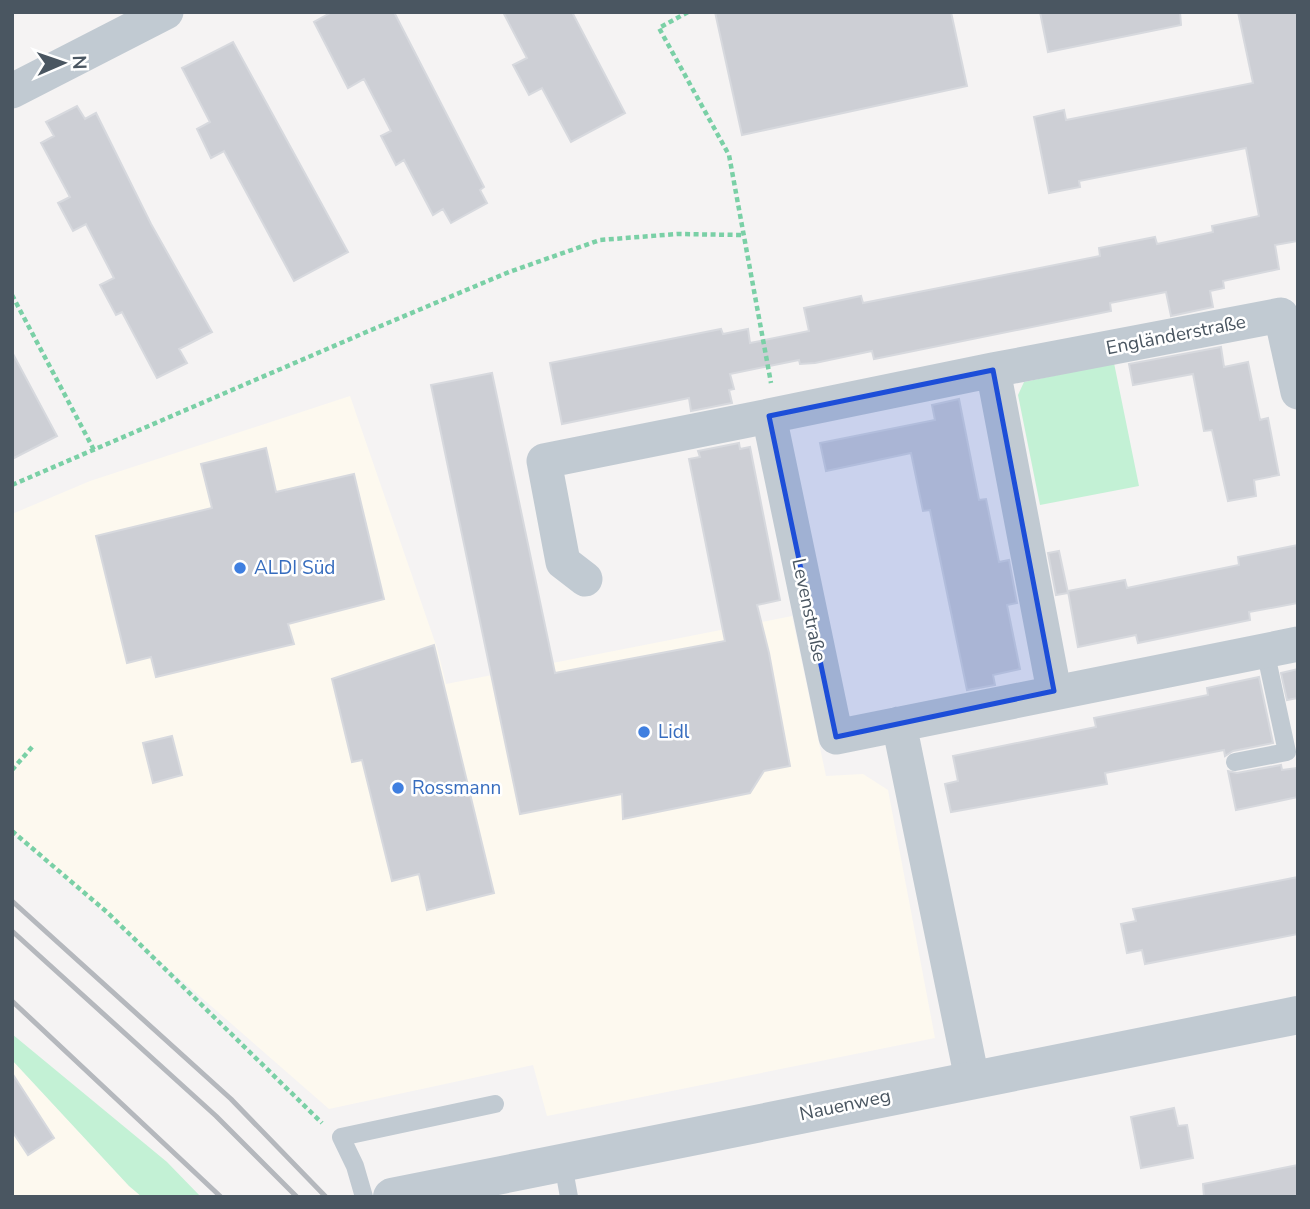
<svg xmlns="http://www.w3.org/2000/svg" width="1310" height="1209" font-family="'Nunito Sans',sans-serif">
	<rect width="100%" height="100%" fill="#f5f3f3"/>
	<path fill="#fdf9ef" d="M 350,396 L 437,648 L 446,684 L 792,616 L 826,776 L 863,774 L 888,790 L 935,1038 L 547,1116 L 533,1065 L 329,1109 L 12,832 L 12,514 L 90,481 Z
		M 12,1060 L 129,1186 L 142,1197 L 12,1197 Z"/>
	<path fill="#c3f1d5" d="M 1114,363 L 1139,486 L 1040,505 L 1018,395 L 1024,382 Z
		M 12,1034 L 167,1162 L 201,1197 L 142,1197 L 129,1186 L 12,1060 Z"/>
	<path fill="#cdcfd5" stroke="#d7d9de" stroke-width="2" d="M 332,12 L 394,12 L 484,187 L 480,190 L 487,203 L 451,223 L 443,209 L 433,215 L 404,160 L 396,165 L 381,136 L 391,131 L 364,79 L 348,88 L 314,22 Z
		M 503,12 L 572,12 L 625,113 L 571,142 L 542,88 L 529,95 L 513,65 L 527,58 Z
		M 715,12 L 951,12 L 967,86 L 742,135 Z
		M 1040,12 L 1180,12 L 1181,25 L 1048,52 Z
		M 1238,12 L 1298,12 L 1298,241 L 1275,245 L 1279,269 L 1223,281 L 1224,288 L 1210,291 L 1213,307 L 1171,316 L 1166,292 L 1110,303 L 1111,311 L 874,359 L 872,351 L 815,363 L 800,364 L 799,360 L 730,374 L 734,389 L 729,390 L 732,403 L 691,411 L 689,398 L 562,424 L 550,363 L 721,329 L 723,334 L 748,329 L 750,343 L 809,331 L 804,308 L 861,296 L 863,303 L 1100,256 L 1099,248 L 1155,237 L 1157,244 L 1213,232 L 1212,226 L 1259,216 L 1246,148 L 1079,181 L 1080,187 L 1049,193 L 1034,117 L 1064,110 L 1066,120 L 1253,83 Z
		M 233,42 L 348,252 L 294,281 L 224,151 L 211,158 L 197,129 L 210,122 L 182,68 Z
		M 77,106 L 85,119 L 96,113 L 151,224 L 212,332 L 179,349 L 187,363 L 157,378 L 122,312 L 116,315 L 100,285 L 114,278 L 86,224 L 73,231 L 58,203 L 70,197 L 41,143 L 54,136 L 46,122 Z
		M 1221,347 L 1224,367 L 1248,362 L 1260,420 L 1268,418 L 1279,475 L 1254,480 L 1256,496 L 1228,501 L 1212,430 L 1204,431 L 1193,374 L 1133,385 L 1129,364 Z
		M 12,352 L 57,436 L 12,459 Z
		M 492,373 L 555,673 L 725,641 L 689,459 L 700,457 L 698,451 L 739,443 L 740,449 L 750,447 L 780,600 L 757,605 L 769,653 L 790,766 L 764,771 L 750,793 L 623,819 L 622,794 L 520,814 L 431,385 Z
		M 959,399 L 979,500 L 986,499 L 999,562 L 1009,560 L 1017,603 L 1007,605 L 1020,669 L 993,675 L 995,685 L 967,690 L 930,510 L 923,511 L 911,453 L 826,471 L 820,443 L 935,420 L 932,405 Z
		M 266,448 L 276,492 L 354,474 L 384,599 L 288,624 L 294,644 L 156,677 L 151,657 L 127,663 L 96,536 L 212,508 L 201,464 Z
		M 1298,545 L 1298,603 L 1249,612 L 1250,620 L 1138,643 L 1136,635 L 1078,647 L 1068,591 L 1125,580 L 1127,588 L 1180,577 L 1239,565 L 1238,557 Z
		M 1059,551 L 1068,593 L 1056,595 L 1048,553 Z
		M 434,645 L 494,893 L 427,910 L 419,874 L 392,881 L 362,760 L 352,762 L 332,679 Z
		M 1298,669 L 1298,698 L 1287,700 L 1281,673 Z
		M 1259,677 L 1273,743 L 1233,751 L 1225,756 L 1224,750 L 1105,773 L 1107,784 L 951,812 L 945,784 L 958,781 L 953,756 L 1096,727 L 1094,718 L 1208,695 L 1207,688 Z
		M 172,736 L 182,775 L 153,783 L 143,743 Z
		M 1281,765 L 1282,770 L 1298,768 L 1298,797 L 1236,810 L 1228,771 L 1237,773 Z
		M 1298,877 L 1298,934 L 1145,964 L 1142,950 L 1127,953 L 1121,924 L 1136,921 L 1133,909 Z
		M 12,1073 L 54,1138 L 28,1155 L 12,1131 Z
		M 1174,1108 L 1178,1126 L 1187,1125 L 1193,1158 L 1141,1168 L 1131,1117 Z
		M 1298,1165 L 1298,1197 L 1204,1197 L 1203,1184 Z"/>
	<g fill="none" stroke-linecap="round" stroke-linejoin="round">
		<path stroke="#7ad0a6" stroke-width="4.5" stroke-dasharray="5 3.5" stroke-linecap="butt" d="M 688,12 L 659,28 L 729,155 L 771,383
			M 12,295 L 94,450
			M 12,485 L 364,333 L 509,272 L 600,240 L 677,234 L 743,235
			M 12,770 L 33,746
			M 12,831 L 108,913 L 322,1123"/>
		<path stroke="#c1cad2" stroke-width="18" d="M 1235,762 L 1287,752 L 1265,650
			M 563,1164 L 569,1197
			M 364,1197 L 355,1166 L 341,1137 L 495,1104"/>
		<path stroke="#c1cad2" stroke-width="35" d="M 12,91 L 166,12
			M 993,370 L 1054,691
			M 769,416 L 993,370 L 1281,315 L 1298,392
			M 585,579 L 563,562 L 544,461 L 769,416 L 836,737 L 1298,644
			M 899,724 L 972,1079"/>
		<path stroke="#c1cad2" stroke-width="38" d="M 392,1197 L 1298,1015"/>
		<path stroke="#b5b8bd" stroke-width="5" d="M 12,901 L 231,1099 L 326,1197
			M 12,931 L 216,1116 L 297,1197
			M 12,1001 L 221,1197"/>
	</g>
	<path fill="#1d4ed8" fill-opacity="0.2" stroke="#1d4ed8" stroke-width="5" stroke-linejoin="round" d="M 993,370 L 1054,691 L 836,737 L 769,416 Z"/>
	<g fill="#3f7fe0" stroke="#fff" stroke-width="2.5">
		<circle cx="240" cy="568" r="7"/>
		<circle cx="644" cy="732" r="7"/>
		<circle cx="398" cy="788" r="7"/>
	</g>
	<g text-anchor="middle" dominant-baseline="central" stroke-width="5" stroke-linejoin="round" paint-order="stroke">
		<g font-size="19" fill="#4a5661" stroke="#fff">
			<text transform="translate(1176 335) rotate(-11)">Engländerstraße</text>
			<text transform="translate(809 610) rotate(78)">Levenstraße</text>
			<text transform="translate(845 1105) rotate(-12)">Nauenweg</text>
		</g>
		<g font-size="19" fill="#366cbe" stroke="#fff" text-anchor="start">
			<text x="254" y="568">ALDI Süd</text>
			<text x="658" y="732">Lidl</text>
			<text x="412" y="788">Rossmann</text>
		</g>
	</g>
	<rect width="1310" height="1209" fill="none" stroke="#4a5661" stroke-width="28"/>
	<g transform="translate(63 63) rotate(88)" stroke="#ffffff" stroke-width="5" paint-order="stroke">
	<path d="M0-5L12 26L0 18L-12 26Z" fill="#4a5661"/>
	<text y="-10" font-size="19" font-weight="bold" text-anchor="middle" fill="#4a5661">N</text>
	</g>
</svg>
